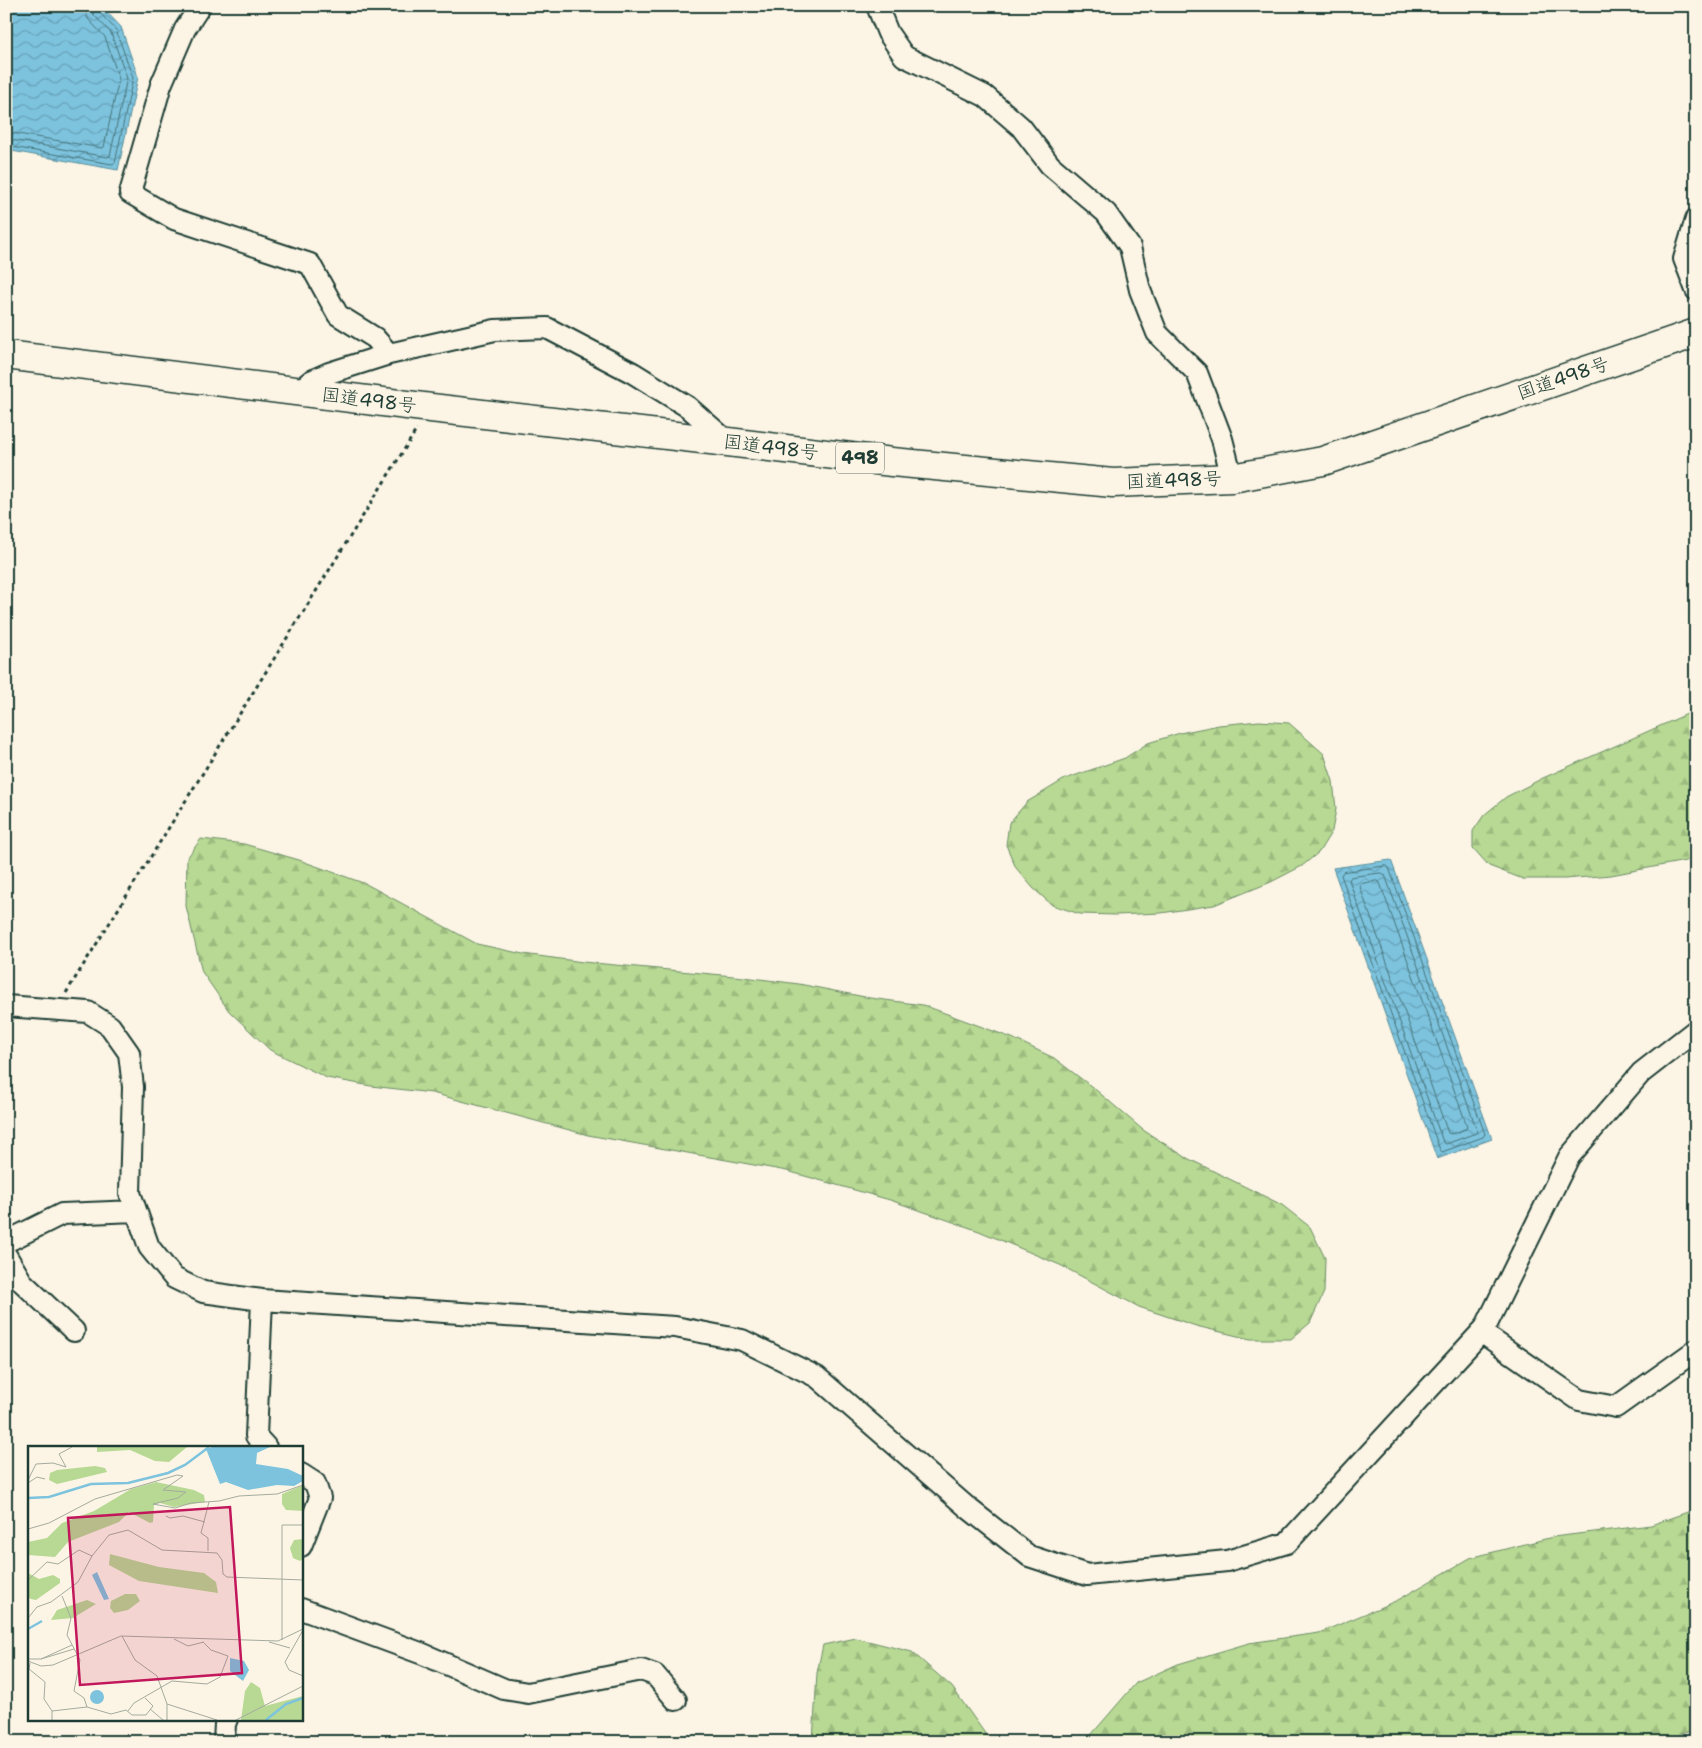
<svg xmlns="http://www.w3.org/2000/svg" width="1702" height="1748" font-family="'Shantell Sans','Klee One',sans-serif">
	<defs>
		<pattern id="forest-firs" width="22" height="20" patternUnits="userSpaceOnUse" patternTransform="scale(1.25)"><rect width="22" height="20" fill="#b7d993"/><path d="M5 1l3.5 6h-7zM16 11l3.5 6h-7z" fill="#9dbb7f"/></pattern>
		<pattern id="water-waves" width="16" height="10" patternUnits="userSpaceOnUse" patternTransform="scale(1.25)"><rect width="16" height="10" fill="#7dc3de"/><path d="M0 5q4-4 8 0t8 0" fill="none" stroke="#66a0b5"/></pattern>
	</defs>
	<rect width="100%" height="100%" fill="#fcf5e5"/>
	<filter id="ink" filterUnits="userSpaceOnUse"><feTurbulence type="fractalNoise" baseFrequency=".02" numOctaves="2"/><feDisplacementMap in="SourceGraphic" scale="10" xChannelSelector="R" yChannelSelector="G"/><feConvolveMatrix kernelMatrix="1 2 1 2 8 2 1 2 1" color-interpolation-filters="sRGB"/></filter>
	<g filter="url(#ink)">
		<path fill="url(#forest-firs)" stroke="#6b8b64" d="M 1696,710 L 1696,859 L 1611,875 L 1565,879 L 1523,879 L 1489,866 L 1473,848 L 1473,831 L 1484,815 L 1506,797 L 1543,778 Z
			M 1259,721 L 1289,723 L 1324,754 L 1333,781 L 1336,809 L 1332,831 L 1319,852 L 1302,866 L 1271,882 L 1214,905 L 1161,913 L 1116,915 L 1080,914 L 1052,905 L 1033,888 L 1016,868 L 1006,845 L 1009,823 L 1027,802 L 1065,779 L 1125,758 L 1148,743 L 1180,733 L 1219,725 Z
			M 201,839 L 244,844 L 299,860 L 366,884 L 477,944 L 523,954 L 583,962 L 744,977 L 799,984 L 870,998 L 923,1005 L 1012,1038 L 1054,1058 L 1096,1090 L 1143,1130 L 1187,1158 L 1282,1205 L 1310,1227 L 1325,1258 L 1324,1292 L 1310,1323 L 1291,1339 L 1250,1339 L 1196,1326 L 1139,1307 L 1060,1265 L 979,1231 L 890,1200 L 787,1171 L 588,1135 L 432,1093 L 371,1086 L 327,1078 L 270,1050 L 229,1011 L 202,972 L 186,906 L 187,858 Z
			M 1696,1509 L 1696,1729 L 1659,1742 L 1085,1742 L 1136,1683 L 1178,1664 L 1249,1643 L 1319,1633 L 1398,1600 L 1470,1558 L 1553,1537 L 1651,1525 Z
			M 856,1638 L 912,1652 L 952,1687 L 991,1742 L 813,1742 L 817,1673 L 823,1645 Z"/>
		<path fill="url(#water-waves)" stroke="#578d9a" d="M 6,6 L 101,6 L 121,27 L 138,77 L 118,170 L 6,150 Z
			M 1391,860 L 1492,1139 L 1437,1159 L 1333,868 Z"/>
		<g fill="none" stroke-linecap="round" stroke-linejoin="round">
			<path stroke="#457378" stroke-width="1" d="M 6,132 L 102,148 L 104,147 L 119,79 L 105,37 L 88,19 L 84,6
				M 6,139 L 107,157 L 110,156 L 127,78 L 111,33 L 94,15 L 91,6
				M 6,146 L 112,164 L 115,163 L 133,78 L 116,30 L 99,12 L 98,6
				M 1386,866 L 1389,868 L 1485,1134 L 1483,1137 L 1442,1152 L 1440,1150 L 1341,875 L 1343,872 Z
				M 1382,873 L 1385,875 L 1477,1130 L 1476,1133 L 1446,1144 L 1443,1142 L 1349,880 L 1351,877 Z
				M 1377,881 L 1380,883 L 1467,1126 L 1466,1129 L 1451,1134 L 1448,1133 L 1360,887 L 1361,884 Z"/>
			<g stroke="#1f3d34" stroke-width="24">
				<path id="street" d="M 200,6 L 185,29 L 161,85 L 130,193 L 174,219 L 310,264 L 338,315 L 375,338 L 389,354
					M 877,6 L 888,33 L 904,56 L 985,96 L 1021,127 L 1050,165 L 1106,213 L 1130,247 L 1140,290 L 1157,333 L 1197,373 L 1222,439 L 1232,478
					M 1696,219 L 1684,259 L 1696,290
					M 299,391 L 311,381 L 329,373 L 389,354 L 495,330 L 547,328 L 633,373 L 688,407 L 728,442
					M 6,1006 L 88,1012 L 110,1026 L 129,1053 L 133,1087 L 130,1193 L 149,1247 L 174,1278 L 203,1292 L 262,1300 L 675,1327 L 742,1340 L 817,1377 L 968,1508 L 1029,1556 L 1087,1575 L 1227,1561 L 1287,1543 L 1485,1328 L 1569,1157 L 1641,1073 L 1696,1030
					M 6,1242 L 62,1214 L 136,1211
					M 6,1255 L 22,1282 L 74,1331
					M 262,1300 L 256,1436 L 266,1447
					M 1481,1332 L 1579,1400 L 1616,1407 L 1696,1350
					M 301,1474 L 315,1483 L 320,1498 L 301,1546
					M 301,1609 L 423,1654 L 504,1689 L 528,1693 L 641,1670 L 655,1675 L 676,1700
					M 224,1742 L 225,1724 L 227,1719"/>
			</g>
			<g stroke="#1f3d34" stroke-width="31">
				<path id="highway" d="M 6,355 L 431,408 L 728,442 L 892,462 L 1113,483 L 1232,478 L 1323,461 L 1696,333"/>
			</g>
			<path stroke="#1f3d34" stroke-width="3" stroke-dasharray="4 4" stroke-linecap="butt" d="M 66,993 L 417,429"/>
			<use href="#street" stroke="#fcf5e5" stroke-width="20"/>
			<use href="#highway" stroke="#fcf5e5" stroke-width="28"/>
		</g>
	</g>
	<g text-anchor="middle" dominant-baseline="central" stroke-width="5" stroke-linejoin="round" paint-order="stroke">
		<rect fill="#fcf5e5" stroke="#617469" stroke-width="1" x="836" y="442.5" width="48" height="31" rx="4"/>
		<g font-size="18" font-weight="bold" fill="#1f3d34">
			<text x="860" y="458">498</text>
		</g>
		<g font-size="19" fill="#1f3d34" stroke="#fcf5e5">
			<text transform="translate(1563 378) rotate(-19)">国道498号</text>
			<text transform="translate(369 400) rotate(7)">国道498号</text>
			<text transform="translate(771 447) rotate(7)">国道498号</text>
			<text transform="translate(1174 480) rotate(-2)">国道498号</text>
		</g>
	</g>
	<g transform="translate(28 1446)">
		<rect width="275" height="275" fill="#fcf5e5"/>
		<path d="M 69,1 L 159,1 L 141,16 L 127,15 L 102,4 L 69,6 ZM 67,20 L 77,22 L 79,26 L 29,38 L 21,34 L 22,27 L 29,24 ZM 128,36 L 166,44 L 176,49 L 177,56 L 146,61 L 132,57 L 126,59 L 125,76 L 122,77 L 101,66 L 91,76 L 40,96 L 27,111 L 0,109 L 0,96 L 19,92 L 34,77 L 66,65 L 103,43 ZM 275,39 L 275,65 L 258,64 L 254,58 L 254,48 ZM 275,93 L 275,113 L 272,115 L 265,112 L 262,102 L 266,94 ZM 82,108 L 131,121 L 176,127 L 188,136 L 190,147 L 111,135 L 81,119 ZM 0,127 L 11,133 L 25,129 L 32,133 L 32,137 L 8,154 L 3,153 L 0,151 ZM 97,148 L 108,148 L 112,155 L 100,164 L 86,167 L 82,162 L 83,155 ZM 59,154 L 68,158 L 45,172 L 23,174 L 29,164 ZM 223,236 L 232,242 L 237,260 L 275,250 L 275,274 L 213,274 L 217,245 Z" fill="#b7d993"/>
		<path d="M 184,1 L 242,1 L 229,7 L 228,18 L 260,23 L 275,30 L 275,35 L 266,40 L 249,39 L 220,44 L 198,36 L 192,38 L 178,3 ZM 69,126 L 81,153 L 76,154 L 64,129 ZM 202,212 L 216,215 L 221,224 L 215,235 L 202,225 ZM62 251a7 7 0 1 1 14 0a7 7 0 1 1-14 0Z" fill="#7dc3de"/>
		<path fill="none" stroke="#7dc3de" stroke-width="2.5" d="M 63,38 L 100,37 L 140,27 L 157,19 L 181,1M 0,52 L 21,51 L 63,38M 0,183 L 14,175M 238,274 L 258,258 L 275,252"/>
		<path fill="none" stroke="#a4ab9e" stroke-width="1" d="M 0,34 L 8,18 L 25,17 L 38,21 L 31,8 L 44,1M 0,37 L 9,31 L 17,33M 138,70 L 142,72 L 155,70 L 177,76M 0,83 L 21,77 L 67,53 L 149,29 L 155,30 L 135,44 L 158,46 L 150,52 L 125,58 L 147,62 L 163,57 L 191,55 L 211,50 L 249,48 L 275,39M 180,105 L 180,92 L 173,87 L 181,56M 0,134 L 19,116 L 30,118 L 51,104 L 64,110M 34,150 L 43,172 L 39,189 L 52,214 L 46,245 L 56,252 L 59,261M 0,172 L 9,161 L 23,156 L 50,136 L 64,110 L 81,89 L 100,84 L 134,104 L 189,107 L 194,114 L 195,128 L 199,131 L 275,134M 275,184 L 257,216 L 261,224 L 275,230M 94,190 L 107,214 L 129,230 L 139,258 L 139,274M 146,193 L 160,200 L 176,196M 254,194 L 254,79 L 275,79M 241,196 L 262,202M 0,213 L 13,213 L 44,199M 13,213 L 46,203M 0,215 L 13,220 L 25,219 L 93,190 L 250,195 L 275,183M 2,217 L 1,223 L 17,236 L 16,253 L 24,265 L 24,274M 139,258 L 189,274M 122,263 L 135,274M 24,265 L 59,261 L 83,268 L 98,264 L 104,269 L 118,269 L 125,260 L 117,252M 100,265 L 106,257 L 144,235 L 179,238 L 192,231 L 200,210 L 183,204 L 175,196M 208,274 L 275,240"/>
		<path fill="#c2185b" fill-opacity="0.15" stroke="#c2185b" stroke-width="2.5" d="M 202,61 L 214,227 L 52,239 L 40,72 Z"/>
		<rect width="275" height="275" fill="none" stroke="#1f3d34" stroke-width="2.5"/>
	</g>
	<rect width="1702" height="1748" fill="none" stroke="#fcf5e5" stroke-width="25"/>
	<rect x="12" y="12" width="1677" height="1723" fill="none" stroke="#1f3d34" stroke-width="2" filter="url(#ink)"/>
</svg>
